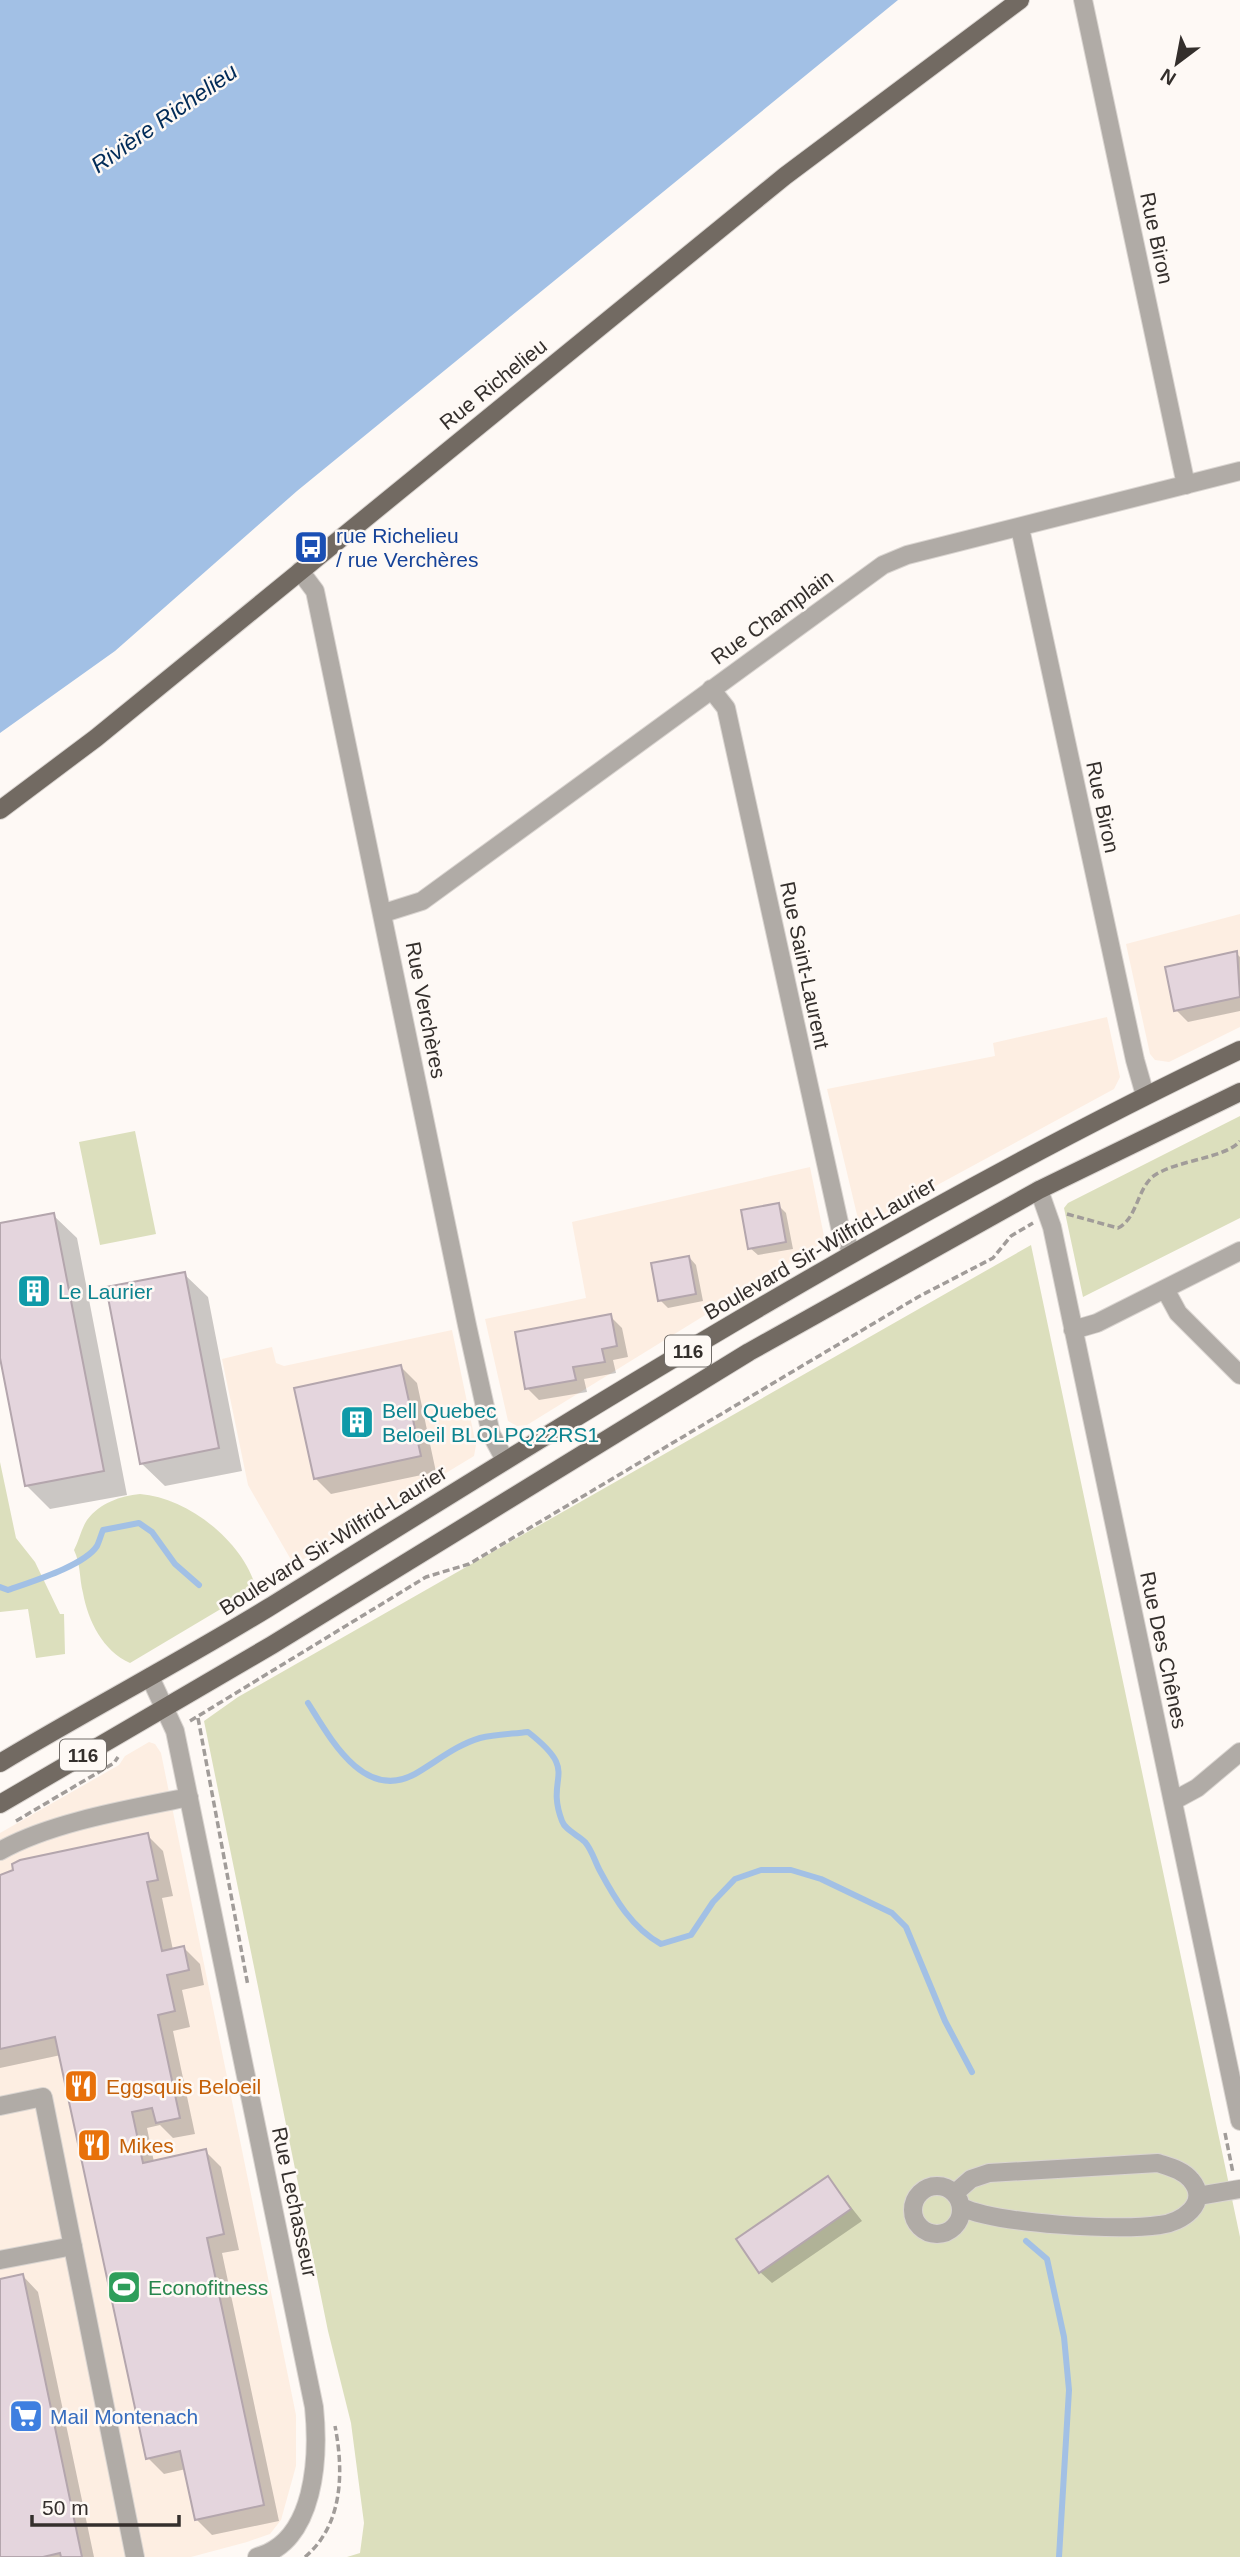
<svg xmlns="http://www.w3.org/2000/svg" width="1240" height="2557" font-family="Helvetica,sans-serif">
	<rect width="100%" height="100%" fill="#fef9f5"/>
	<path fill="#fdeee2" d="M 1240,914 L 1240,1027 L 1169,1062 L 1155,1060 L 1150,1054 L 1126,944 Z
		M 1107,1017 L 1120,1077 L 1114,1089 L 871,1221 L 858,1219 L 827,1089 L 995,1056 L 993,1043 Z
		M 810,1167 L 825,1241 L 527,1425 L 517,1426 L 508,1421 L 485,1319 L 586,1298 L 572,1222 Z
		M 452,1330 L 476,1445 L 474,1456 L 294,1565 L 248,1485 L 222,1359 L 272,1347 L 276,1363 L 284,1366 Z
		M 149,1742 L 155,1744 L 161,1753 L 296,2415 L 296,2466 L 281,2520 L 270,2534 L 247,2542 L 191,2557 L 0,2557 L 0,1833 L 119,1765 L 125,1756 Z"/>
	<path fill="#dcdfbd" d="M 1240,1116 L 1240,1218 L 1083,1297 L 1064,1208 L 1068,1203 Z
		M 135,1131 L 156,1234 L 100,1245 L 79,1142 Z
		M 1031,1245 L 1240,2237 L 1240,2557 L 347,2557 L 360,2553 L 364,2523 L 351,2423 L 328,2331 L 204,1721 L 238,1697 Z
		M 0,1462 L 16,1538 L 35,1562 L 60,1614 L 64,1614 L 65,1654 L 36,1658 L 28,1609 L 0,1612 Z
		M 140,1494 C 188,1498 243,1541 256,1588 L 130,1663 C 103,1651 88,1621 83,1593 C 79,1577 81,1565 74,1550 C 79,1541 81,1529 87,1520 C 100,1503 120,1496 140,1494 Z"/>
	<path fill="#a2c0e5" d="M 0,0 L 898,0 L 297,491 L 115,651 L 0,733 Z"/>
	<path fill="#0003" d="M 1236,953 L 1240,957 L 1240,1011 L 1188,1022 L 1176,1010 Z
		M 778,1205 L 786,1213 L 793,1249 L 758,1255 L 750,1248 Z
		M 53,1215 L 77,1238 L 127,1495 L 50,1509 L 27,1486 L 0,1349 L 0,1225 Z
		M 689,1257 L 696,1265 L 703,1301 L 668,1308 L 660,1300 Z
		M 184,1274 L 208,1297 L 242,1471 L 165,1486 L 141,1463 Z
		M 610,1316 L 622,1328 L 628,1357 L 613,1360 L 616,1373 L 584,1379 L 587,1392 L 539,1400 L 527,1388 Z
		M 401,1367 L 417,1383 L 436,1472 L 331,1494 L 315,1478 Z
		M 147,1835 L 163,1851 L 173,1896 L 162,1898 L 173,1950 L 184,1948 L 200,1964 L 204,1985 L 182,1990 L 190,2027 L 173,2031 L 195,2134 L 173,2138 L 160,2125 L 147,2128 L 154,2162 L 205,2151 L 221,2167 L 239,2250 L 222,2253 L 279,2521 L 212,2535 L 196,2519 L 186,2469 L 164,2474 L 148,2458 L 61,2055 L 0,2068 L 0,1878 Z
		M 828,2178 L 862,2221 L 772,2283 L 760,2272 Z
		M 23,2276 L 38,2292 L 94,2557 L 0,2557 L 0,2281 Z"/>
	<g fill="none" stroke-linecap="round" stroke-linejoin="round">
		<path stroke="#a2c0e5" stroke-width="6" d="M 0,1587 L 8,1590 C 30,1582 84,1566 97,1546 C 99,1542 101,1535 103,1530 L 139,1523 L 152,1532 L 175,1564 L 199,1585
			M 308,1703 C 330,1738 364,1802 415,1774 C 436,1762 456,1745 480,1738 C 496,1734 513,1734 528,1732 C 582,1774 544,1774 562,1821 C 565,1830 578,1835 585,1842 C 592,1850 595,1862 600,1871 C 615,1899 632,1928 661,1944 L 691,1935 L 713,1902 L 735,1879 L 761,1870 L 791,1870 L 821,1879 L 892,1913 L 906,1927 L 945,2021 L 972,2072
			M 1026,2241 L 1047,2259 L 1064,2337 L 1069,2390 L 1059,2557"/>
	</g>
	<path fill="#e4d5dd" stroke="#b4a6ad" stroke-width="2" d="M 1237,951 L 1240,997 L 1174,1011 L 1165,967 Z
		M 779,1203 L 786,1242 L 748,1249 L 741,1210 Z
		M 54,1213 L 104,1471 L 25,1486 L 0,1358 L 0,1223 Z
		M 689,1256 L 696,1294 L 658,1301 L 651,1263 Z
		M 185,1272 L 219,1448 L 140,1464 L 106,1287 Z
		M 611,1314 L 617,1346 L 602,1349 L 605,1362 L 573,1367 L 576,1380 L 525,1389 L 515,1332 Z
		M 401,1365 L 421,1456 L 314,1479 L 294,1388 Z
		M 148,1833 L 158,1880 L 147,1882 L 162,1951 L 184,1946 L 189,1970 L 167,1975 L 175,2011 L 158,2015 L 180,2118 L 156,2123 L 152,2108 L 132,2112 L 143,2163 L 206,2149 L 224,2234 L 207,2238 L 264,2505 L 195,2520 L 180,2451 L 146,2459 L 55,2037 L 0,2049 L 0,1875 L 13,1870 L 12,1864 L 20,1860 Z
		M 828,2176 L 851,2209 L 759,2273 L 736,2239 Z
		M 23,2274 L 82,2557 L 61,2557 L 60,2553 L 43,2557 L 0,2557 L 0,2279 Z"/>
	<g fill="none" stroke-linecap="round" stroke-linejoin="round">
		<g stroke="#dad5d1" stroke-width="20">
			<path id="minor" d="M 1083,0 L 1186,485
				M 1020,528 L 1135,1060 L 1145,1095
				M 300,571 L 315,591 L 467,1325 L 491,1434 L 505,1460
				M 711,689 L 726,708 L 840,1227 L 852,1253
				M 384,913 L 422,901 L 883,565 L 907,555 L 1240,471
				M 1039,1190 L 1052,1227 L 1240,2121
				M 1165,1289 L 1178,1313 L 1240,1375
				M 1073,1330 L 1097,1323 L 1240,1251
				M 150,1677 L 175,1731 L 314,2407 C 319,2456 316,2541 257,2557
				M 1173,1801 L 1197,1788 L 1240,1752
				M 0,1851 C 51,1822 131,1809 189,1797
				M 0,2106 L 43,2097 L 135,2557
				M913 2210a24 24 0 1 1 48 0a24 24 0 1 1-48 0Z
				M 955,2193 L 971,2179 L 989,2173 L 1158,2163 C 1170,2167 1183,2170 1191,2180 C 1211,2203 1181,2223 1160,2225 C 1118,2231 998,2224 961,2207
				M 1198,2196 L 1240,2189
				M 0,2260 L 73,2246"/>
		</g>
		<g stroke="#dad5d1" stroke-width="20">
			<path id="major" d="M 0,810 L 96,738 L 785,176 L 1020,0
				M 0,1763 C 88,1710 180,1662 268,1608 C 585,1411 902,1211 1240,1050
				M 0,1804 L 272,1645 L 749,1352 L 1039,1190 L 1240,1092"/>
		</g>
		<path stroke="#a19c99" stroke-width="3.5" stroke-dasharray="7 3.5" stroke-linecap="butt" d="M 1067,1214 L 1118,1228 C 1138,1218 1137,1187 1155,1175 C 1178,1160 1226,1158 1240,1141
			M 198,1718 L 248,1986
			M 190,1721 L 426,1577 L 469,1564 L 918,1297 L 993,1258 L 1011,1236 L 1033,1223
			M 16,1821 L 114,1763 L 118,1757
			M 1225,2133 L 1233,2173
			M 305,2557 C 343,2525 344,2472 335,2426"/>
		<use href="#minor" stroke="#b0aba6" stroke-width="18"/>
		<use href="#major" stroke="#726a62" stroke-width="18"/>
	</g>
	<defs>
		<g id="bus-square" transform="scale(1.75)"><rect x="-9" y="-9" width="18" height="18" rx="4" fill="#1a4fb4" stroke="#fef9f5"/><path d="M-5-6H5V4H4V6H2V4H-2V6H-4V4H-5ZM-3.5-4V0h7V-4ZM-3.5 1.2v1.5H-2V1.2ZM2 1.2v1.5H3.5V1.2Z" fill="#fff"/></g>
		<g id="building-square" transform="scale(1.75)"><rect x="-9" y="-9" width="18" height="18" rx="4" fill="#0f9aa8" stroke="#fef9f5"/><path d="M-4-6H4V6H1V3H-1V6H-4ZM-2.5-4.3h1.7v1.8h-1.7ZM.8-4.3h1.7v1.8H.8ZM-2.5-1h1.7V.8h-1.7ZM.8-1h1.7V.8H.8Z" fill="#fff"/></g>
		<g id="restaurant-square" transform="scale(1.75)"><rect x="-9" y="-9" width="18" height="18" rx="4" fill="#e8710a" stroke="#fef9f5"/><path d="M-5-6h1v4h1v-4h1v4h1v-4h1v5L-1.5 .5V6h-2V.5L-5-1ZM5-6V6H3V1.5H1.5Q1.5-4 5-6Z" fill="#fff"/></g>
		<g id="stadium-square" transform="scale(1.75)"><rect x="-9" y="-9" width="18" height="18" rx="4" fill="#2e9e5b" stroke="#fef9f5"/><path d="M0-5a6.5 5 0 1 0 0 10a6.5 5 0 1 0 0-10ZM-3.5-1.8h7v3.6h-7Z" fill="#fff"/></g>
		<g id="supermarket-square" transform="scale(1.75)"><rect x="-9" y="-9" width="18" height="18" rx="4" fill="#3f7fe0" stroke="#fef9f5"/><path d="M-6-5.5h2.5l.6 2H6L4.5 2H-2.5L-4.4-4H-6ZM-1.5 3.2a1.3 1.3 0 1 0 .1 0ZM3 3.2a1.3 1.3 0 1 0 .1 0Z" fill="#fff"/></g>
	</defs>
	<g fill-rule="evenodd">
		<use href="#bus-square" x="311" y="547"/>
		<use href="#building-square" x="34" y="1291"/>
		<use href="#building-square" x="357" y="1422"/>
		<use href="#restaurant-square" x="81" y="2086"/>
		<use href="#restaurant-square" x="94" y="2145"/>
		<use href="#stadium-square" x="124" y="2287"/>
		<use href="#supermarket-square" x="26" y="2416"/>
	</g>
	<g text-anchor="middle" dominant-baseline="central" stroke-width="5" stroke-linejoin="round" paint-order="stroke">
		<g fill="#fef9f5" stroke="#716c68" stroke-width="2">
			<rect x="665" y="1335.5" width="46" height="31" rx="5"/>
			<rect x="60" y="1739.5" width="46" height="31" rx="5"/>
		</g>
		<g font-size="19" font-weight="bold" fill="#342f2c">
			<text x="688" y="1351">116</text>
			<text x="83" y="1755">116</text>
		</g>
		<g font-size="21" fill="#342f2c" stroke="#fef9f5">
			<text transform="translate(1157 238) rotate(78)">Rue Biron</text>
			<text transform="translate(493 384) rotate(-39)">Rue Richelieu</text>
			<text transform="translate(772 617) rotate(-36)">Rue Champlain</text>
			<text transform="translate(1103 807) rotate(78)">Rue Biron</text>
			<text transform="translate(805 965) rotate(78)">Rue Saint-Laurent</text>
			<text transform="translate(426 1010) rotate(79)">Rue Verchères</text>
			<text transform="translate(820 1248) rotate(-30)">Boulevard Sir-Wilfrid-Laurier</text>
			<text transform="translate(333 1540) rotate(-32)">Boulevard Sir-Wilfrid-Laurier</text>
			<text transform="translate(1164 1650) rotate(78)">Rue Des Chênes</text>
			<text transform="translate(295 2202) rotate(78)">Rue Lechasseur</text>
		</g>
		<g font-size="21" fill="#164399" stroke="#fef9f5" text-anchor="start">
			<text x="336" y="535">rue Richelieu<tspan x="336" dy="24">/ rue Verchères</tspan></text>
		</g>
		<g font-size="21" fill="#0d838f" stroke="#fef9f5" text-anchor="start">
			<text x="58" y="1291">Le Laurier</text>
			<text x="382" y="1410">Bell Quebec<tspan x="382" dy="24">Beloeil BLOLPQ22RS1</tspan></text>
		</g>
		<g font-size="21" fill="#c56008" stroke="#fef9f5" text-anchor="start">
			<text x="106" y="2086">Eggsquis Beloeil</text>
			<text x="119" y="2145">Mikes</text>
		</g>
		<g font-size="21" fill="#27864d" stroke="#fef9f5" text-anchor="start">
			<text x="148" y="2287">Econofitness</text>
		</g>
		<g font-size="21" fill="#366cbe" stroke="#fef9f5" text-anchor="start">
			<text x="50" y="2416">Mail Montenach</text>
		</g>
		<g font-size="23" font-style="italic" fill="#012b58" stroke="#fef9f5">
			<text transform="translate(164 118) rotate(-35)">Rivière Richelieu</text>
		</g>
	</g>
	<g transform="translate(1177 63) rotate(212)" stroke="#fef9f5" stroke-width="5" paint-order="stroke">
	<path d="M0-5L12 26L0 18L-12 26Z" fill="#342f2c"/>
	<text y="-10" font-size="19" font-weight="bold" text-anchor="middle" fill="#342f2c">N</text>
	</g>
	<path d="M32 2515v10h147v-10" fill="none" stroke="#342f2c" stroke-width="3.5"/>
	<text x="42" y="2515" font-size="21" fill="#342f2c" stroke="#fef9f5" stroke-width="5" paint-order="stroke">50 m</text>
</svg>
